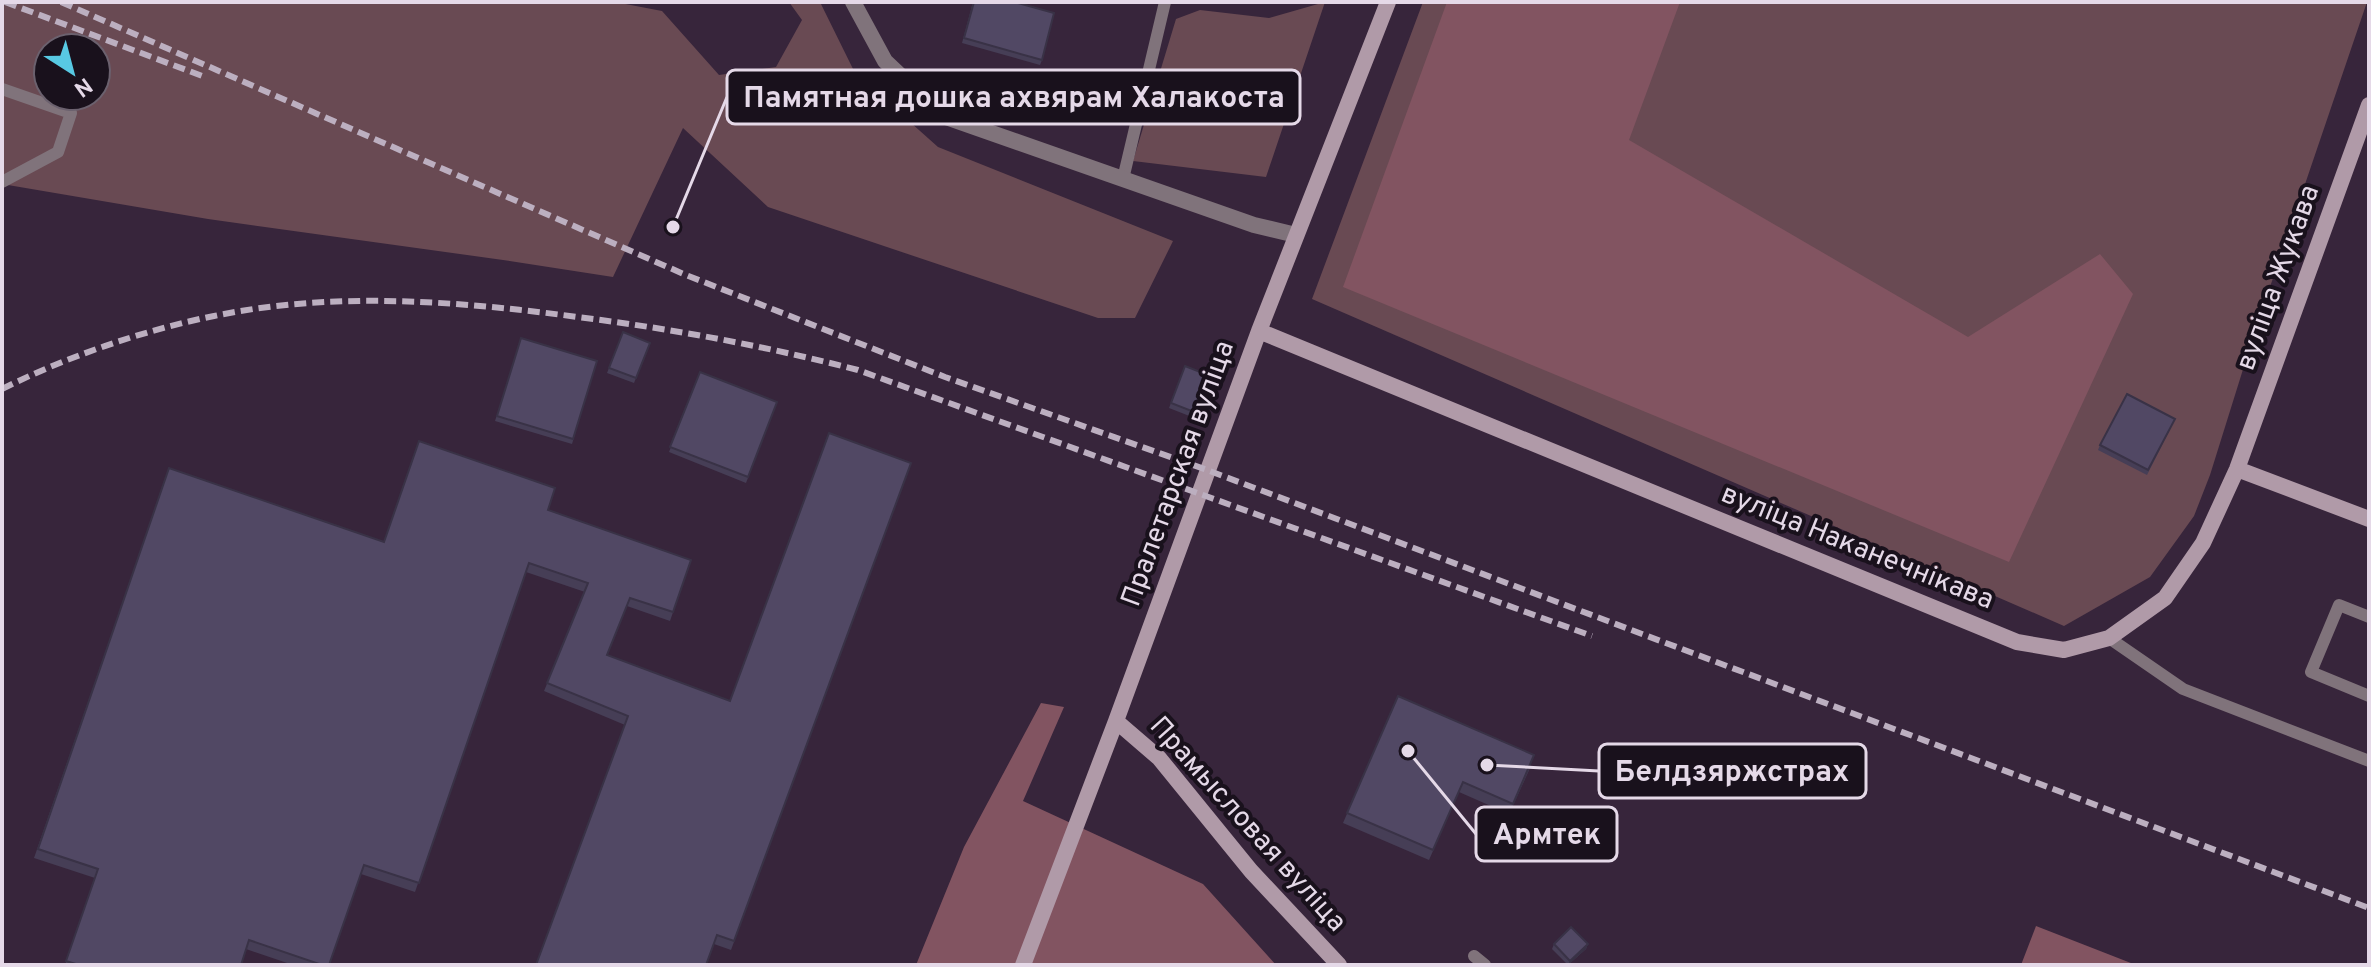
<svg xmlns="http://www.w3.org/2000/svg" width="2371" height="967" font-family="Overpass,sans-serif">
	<rect width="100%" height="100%" fill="#37253b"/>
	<path fill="#694a53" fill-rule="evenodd" d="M 2,2 L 615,2 L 662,11 L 719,75 L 776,67 L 802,20 L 789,2 L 820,2 L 855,73 L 938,147 L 1173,241 L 1135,318 L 1098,318 L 768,207 L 683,128 L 613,277 L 503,260 L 208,219 L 2,184 ZM 48,48 L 96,48 L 96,96 L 48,96 Z
		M 1325,2 L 1266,177 L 1133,161 L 1176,19 L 1200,10 L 1269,18 Z
		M 1423,2 L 2367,2 L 2255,331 L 2210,475 L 2194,516 L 2150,577 L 2064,626 L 1312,299 Z"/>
	<path fill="#825461" d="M 1447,2 L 1680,2 L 1629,140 L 1968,337 L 2100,254 L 2133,294 L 2009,562 L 1343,287 Z
		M 1041,703 L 1064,707 L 1023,801 L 1203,884 L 1276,965 L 916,965 L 964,847 Z
		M 2036,926 L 2136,965 L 2021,965 Z"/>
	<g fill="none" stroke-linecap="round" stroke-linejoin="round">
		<path stroke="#80737b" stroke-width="12" d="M 2,89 L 71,113 L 58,152 L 2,182
			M 1123,179 L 1165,2
			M 2369,617 L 2339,605 L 2311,672 L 2369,696
			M 2109,638 L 2183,689 L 2369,761
			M 1474,956 L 1485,965"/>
		<path stroke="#80737b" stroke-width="16" d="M 853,2 L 885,61 L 943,116 L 1254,225 L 1296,235"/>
		<path stroke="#b09aa8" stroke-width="16" d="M 1259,331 L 2017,642 L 2064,650 L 2109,638 L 2165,598 L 2203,543 L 2237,469 L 2369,105
			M 2237,469 L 2369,519
			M 1116,721 L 1159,758 L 1251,871 L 1339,965
			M 1023,965 L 1116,721 L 1259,331 L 1388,2"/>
		<path stroke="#bcafc0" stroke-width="6" stroke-dasharray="12 6" stroke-linecap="butt" d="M 5,2 L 205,77
			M 61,2 L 686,275 L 945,377 L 1207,470 L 2369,908
			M 2,389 C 66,357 144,330 214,316 C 334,291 457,301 578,317 C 673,329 765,346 858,370 L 1592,636"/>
	</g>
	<path fill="#463e56" d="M 973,2 L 1042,60 L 1040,65 L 962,43 Z
		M 623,332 L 650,343 L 634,383 L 607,373 Z
		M 521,338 L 597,361 L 572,444 L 495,421 Z
		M 1185,366 L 1208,375 L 1192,417 L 1169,408 Z
		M 700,372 L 777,402 L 746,483 L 669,452 Z
		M 2175,419 L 2147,475 L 2098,450 L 2100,445 Z
		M 911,463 L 731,950 L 714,944 L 625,725 L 544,691 L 585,592 L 526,572 L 415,892 L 361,874 L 329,965 L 293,965 L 246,949 L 241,965 L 65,965 L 95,878 L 34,858 L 169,468 L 384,542 L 548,510 L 691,560 L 670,621 L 627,606 L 607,655 L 730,701 Z
		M 1398,696 L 1531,766 L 1509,814 L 1459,792 L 1429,860 L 1343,823 Z
		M 1554,944 L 1588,944 L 1586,949 L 1568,965 L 1552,949 Z"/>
	<path fill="#393246" d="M 1588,944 L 1586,949 L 1568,965 L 1570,961 Z"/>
	<path fill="#514864" stroke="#393246" stroke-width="2" d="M 974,2 L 1014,2 L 1054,13 L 1042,60 L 964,38 Z
		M 623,332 L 650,343 L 636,378 L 609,368 Z
		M 521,338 L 597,361 L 573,439 L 497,416 Z
		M 1185,366 L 1208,375 L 1194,412 L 1171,403 Z
		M 700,372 L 777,402 L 748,477 L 670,447 Z
		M 2127,394 L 2175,419 L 2148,470 L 2100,445 Z
		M 829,433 L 911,463 L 734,941 L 717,935 L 706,965 L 536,965 L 628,716 L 547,683 L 588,583 L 529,563 L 419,883 L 364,865 L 329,965 L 322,965 L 249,940 L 241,965 L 79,965 L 66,961 L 98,869 L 38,849 L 169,468 L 384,542 L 419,441 L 555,488 L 548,510 L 691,560 L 673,612 L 630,598 L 607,655 L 730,701 Z
		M 1398,696 L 1534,755 L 1513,804 L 1463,782 L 1433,850 L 1347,813 Z
		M 1571,927 L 1588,944 L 1570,961 L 1554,944 Z"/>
	<g text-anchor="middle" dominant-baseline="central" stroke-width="8" stroke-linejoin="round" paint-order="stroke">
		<g font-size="28" fill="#e5d9e8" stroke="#19111c">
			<text transform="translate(2279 278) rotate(-70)">вуліца Жукава</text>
			<text transform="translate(1179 474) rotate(-70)">Пралетарская вуліца</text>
			<text transform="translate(1857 548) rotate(22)">вуліца Наканечнікава</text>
			<text transform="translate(1247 825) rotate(48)">Прамысловая вуліца</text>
		</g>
	</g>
	<path fill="none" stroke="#e5d9e8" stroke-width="3" d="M673 227L727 97M1487 765L1599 771M1408 751L1476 834"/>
	<g fill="#e5d9e8" stroke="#19111c" stroke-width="3">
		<circle cx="673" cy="227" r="8"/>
		<circle cx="1487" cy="765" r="8"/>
		<circle cx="1408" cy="751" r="8"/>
	</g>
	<g fill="#19111c" stroke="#e5d9e8" stroke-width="3">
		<rect x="727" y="70" width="573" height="54" rx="8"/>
		<rect x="1599" y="744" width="267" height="54" rx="8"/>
		<rect x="1476" y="807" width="141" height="54" rx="8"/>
	</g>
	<g font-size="30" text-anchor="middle" font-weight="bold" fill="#e5d9e8">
		<text x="1014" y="107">Памятная дошка ахвярам Халакоста</text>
		<text x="1732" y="781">Белдзяржстрах</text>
		<text x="1547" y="844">Армтек</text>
	</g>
	<rect width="2371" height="967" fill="none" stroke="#e5d9e8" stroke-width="8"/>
	<g transform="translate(72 72) rotate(144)"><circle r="38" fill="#19111c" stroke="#6b616e" stroke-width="2"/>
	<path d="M0-6L14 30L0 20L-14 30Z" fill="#58c9e3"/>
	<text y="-12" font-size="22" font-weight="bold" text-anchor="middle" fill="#e5d9e8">N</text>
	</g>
</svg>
